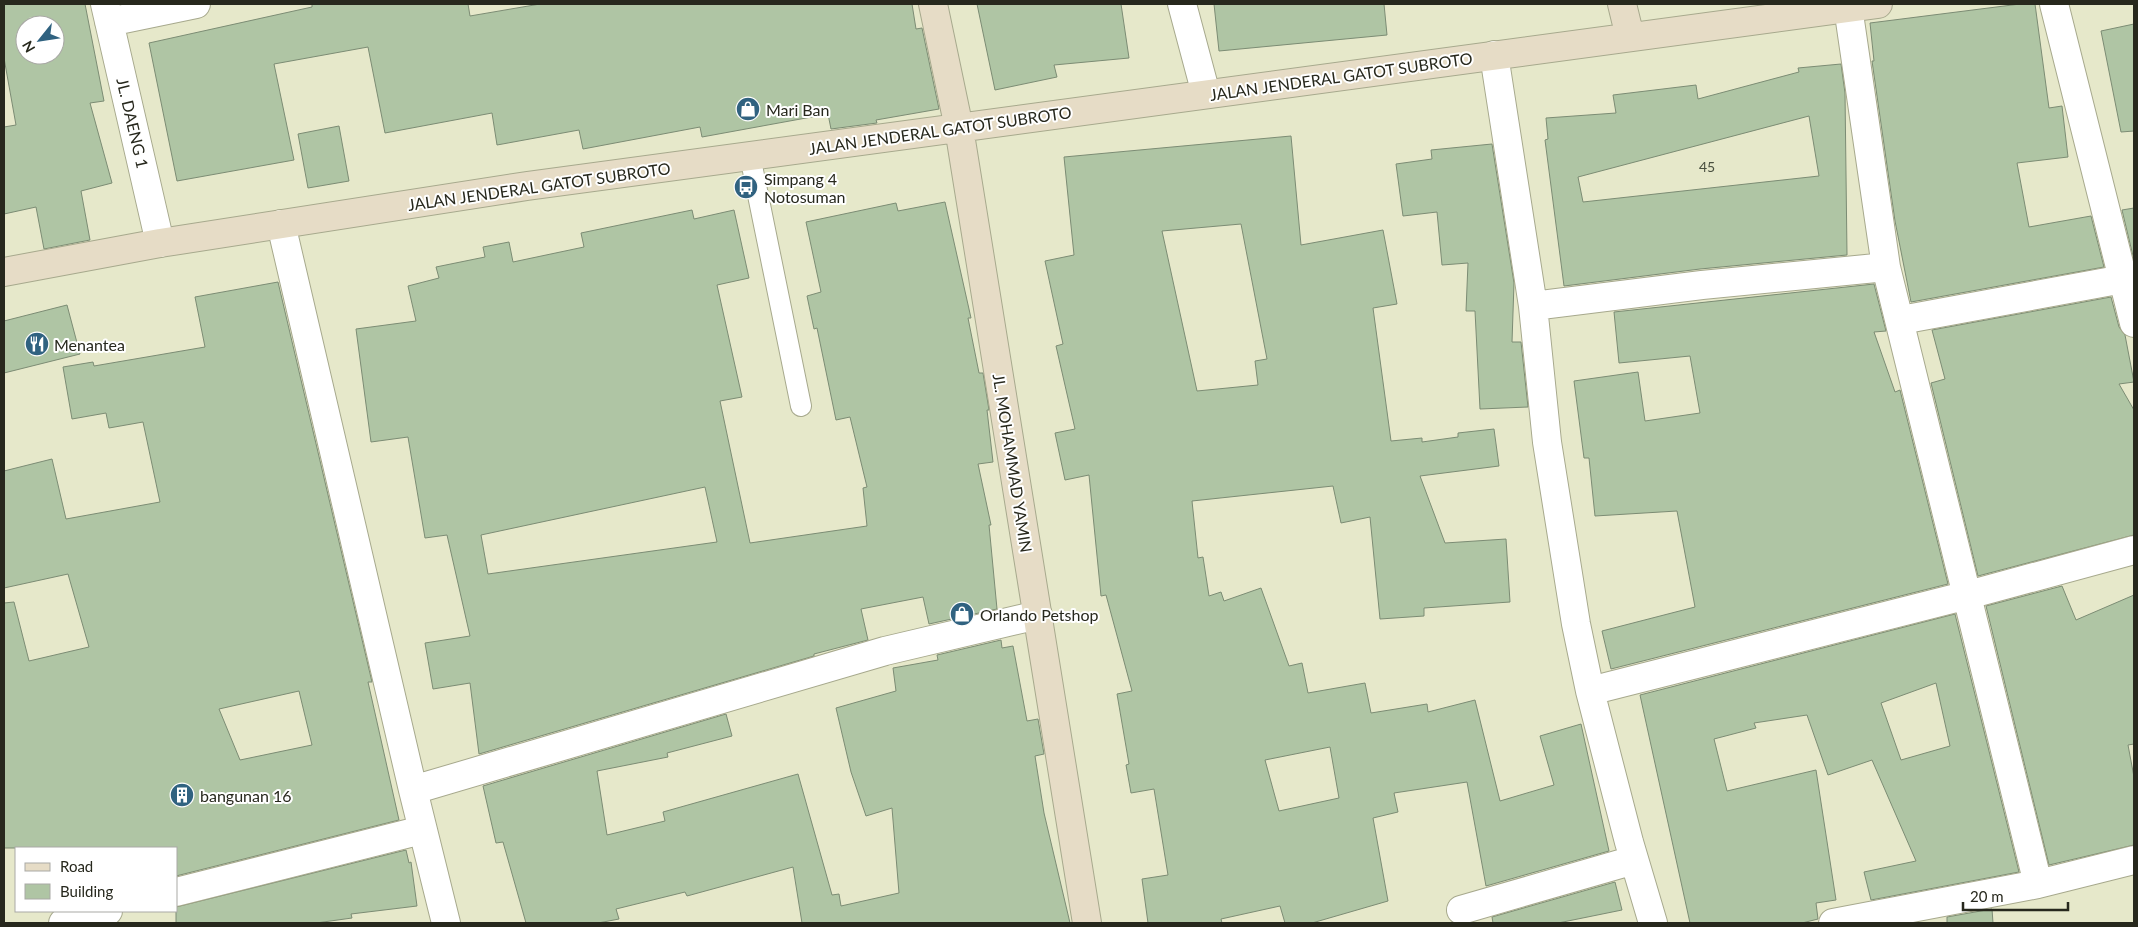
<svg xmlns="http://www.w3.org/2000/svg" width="2138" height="927" font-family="Lato,sans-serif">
	<rect width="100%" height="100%" fill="#e6e8ca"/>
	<path fill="#afc5a4" stroke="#7c8c74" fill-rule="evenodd" d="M 4,4 L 85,4 L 104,101 L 90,103 L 112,183 L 81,191 L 90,240 L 44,249 L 36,207 L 4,214 L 4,127 L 16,125 L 4,58 ZM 25,25 L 55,25 L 55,55 L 25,55 Z
		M 312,4 L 468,4 L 470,16 L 540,4 L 912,4 L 916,29 L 922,28 L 939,109 L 876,120 L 877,123 L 831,129 L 828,114 L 702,137 L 700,127 L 583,149 L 579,130 L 497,145 L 492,113 L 385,133 L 368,47 L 274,64 L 294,160 L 177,181 L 149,43 L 312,7 Z
		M 977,4 L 1121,4 L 1129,58 L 1054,65 L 1057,77 L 995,90 Z
		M 1214,4 L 1384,4 L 1387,35 L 1219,51 Z
		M 2020,4 L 2035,4 L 2049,108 L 2062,106 L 2068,157 L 2017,163 L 2029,227 L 2091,216 L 2104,267 L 1911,302 L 1895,221 L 1872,61 L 1874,61 L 1870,23 Z
		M 2134,24 L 2134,131 L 2121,132 L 2101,31 Z
		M 1841,64 L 1845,93 L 1847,255 L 1700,269 L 1564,286 L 1545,140 L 1548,139 L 1546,118 L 1616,113 L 1613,95 L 1696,85 L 1698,99 L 1799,72 L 1798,68 ZM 1809,116 L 1819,176 L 1583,202 L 1578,177 Z
		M 339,126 L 349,181 L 308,188 L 298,134 Z
		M 1291,136 L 1301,245 L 1383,230 L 1397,304 L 1373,308 L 1391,441 L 1422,438 L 1422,442 L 1458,437 L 1458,433 L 1494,429 L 1499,466 L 1420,476 L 1445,543 L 1506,539 L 1510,602 L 1424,608 L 1424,616 L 1380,619 L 1370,517 L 1341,523 L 1333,486 L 1192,501 L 1198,558 L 1203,557 L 1209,596 L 1221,592 L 1224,601 L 1261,588 L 1289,666 L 1302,663 L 1308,693 L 1365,683 L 1371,713 L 1427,704 L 1428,712 L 1475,700 L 1500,801 L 1554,785 L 1540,736 L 1581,724 L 1609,851 L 1486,886 L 1467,782 L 1394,793 L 1398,812 L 1373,818 L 1388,901 L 1312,923 L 1285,923 L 1280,906 L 1221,919 L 1222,923 L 1148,923 L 1142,879 L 1168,875 L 1154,789 L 1131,793 L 1126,765 L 1129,764 L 1117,694 L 1132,691 L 1106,595 L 1101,596 L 1089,475 L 1065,480 L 1055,433 L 1075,429 L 1056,346 L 1063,344 L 1045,261 L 1074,255 L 1064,157 ZM 1241,224 L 1267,359 L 1255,361 L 1258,385 L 1197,391 L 1162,231 ZM 1330,747 L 1339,798 L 1279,811 L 1265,760 Z
		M 1492,144 L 1514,283 L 1512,342 L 1521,342 L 1528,407 L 1480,409 L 1475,311 L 1466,311 L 1468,263 L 1442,265 L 1437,212 L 1403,216 L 1396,164 L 1432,159 L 1431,150 Z
		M 945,202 L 971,318 L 968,318 L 979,373 L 983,373 L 989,410 L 987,410 L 993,462 L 978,464 L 991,525 L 989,525 L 997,609 L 929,624 L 923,597 L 861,609 L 868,640 L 814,654 L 814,656 L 479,754 L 470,683 L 433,689 L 425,643 L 470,636 L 447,535 L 425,538 L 408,437 L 371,442 L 356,329 L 416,321 L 408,286 L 439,278 L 436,267 L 485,257 L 483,247 L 509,242 L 513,262 L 584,247 L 581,233 L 692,210 L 694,219 L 734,210 L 749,278 L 717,285 L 742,397 L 720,401 L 750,543 L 867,526 L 863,488 L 867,487 L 850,417 L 836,420 L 817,328 L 814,329 L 807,296 L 821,292 L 806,222 L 896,203 L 898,211 ZM 705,487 L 717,542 L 488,574 L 481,535 Z
		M 2134,208 L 2134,260 L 2122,210 Z
		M 278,282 L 372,682 L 368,682 L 399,820 L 176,876 L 176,848 L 4,848 L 4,603 L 14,602 L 29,661 L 89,647 L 68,574 L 4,588 L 4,471 L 52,459 L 66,519 L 160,502 L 143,422 L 109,428 L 106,413 L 72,419 L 63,367 L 93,362 L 94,366 L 205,347 L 195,297 ZM 299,691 L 312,745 L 240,760 L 219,709 Z
		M 1874,284 L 1886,331 L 1874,332 L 1895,392 L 1900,390 L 1948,584 L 1611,669 L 1602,631 L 1695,607 L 1677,511 L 1595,516 L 1589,458 L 1584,458 L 1574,381 L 1638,372 L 1645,421 L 1700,413 L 1690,356 L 1619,363 L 1614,312 Z
		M 2111,297 L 2119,327 L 2125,335 L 2134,382 L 2119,384 L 2134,410 L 2134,535 L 1978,576 L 1931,383 L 1945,379 L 1932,330 Z
		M 67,305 L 80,354 L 4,373 L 4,321 Z
		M 2062,586 L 2076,620 L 2134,595 L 2134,744 L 2128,745 L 2134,777 L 2134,845 L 2049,865 L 1986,606 Z
		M 1955,614 L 2019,872 L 1871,900 L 1864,872 L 1916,861 L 1872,760 L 1828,775 L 1807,715 L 1754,723 L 1756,728 L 1714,739 L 1727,791 L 1816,770 L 1836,900 L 1816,903 L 1818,919 L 1802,923 L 1690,923 L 1640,695 ZM 1936,683 L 1950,746 L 1901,760 L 1881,703 Z
		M 1001,640 L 1002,648 L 1013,646 L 1027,721 L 1038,719 L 1044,754 L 1035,756 L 1044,813 L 1070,923 L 802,923 L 793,867 L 687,896 L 685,892 L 616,909 L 619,919 L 598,923 L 526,923 L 503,842 L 496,843 L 483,786 L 726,714 L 732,736 L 667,753 L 668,757 L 597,771 L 607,835 L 665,821 L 663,812 L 798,774 L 832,895 L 839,894 L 841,906 L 899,893 L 892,808 L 866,816 L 851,772 L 836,708 L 896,691 L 893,668 L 938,660 L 937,655 Z
		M 406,850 L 409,863 L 411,862 L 417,906 L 351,914 L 352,918 L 316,923 L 176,923 L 176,907 Z
		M 1615,882 L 1622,910 L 1558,923 L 1493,923 L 1492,917 Z
		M 1992,909 L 1993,923 L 1947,923 L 1947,917 Z"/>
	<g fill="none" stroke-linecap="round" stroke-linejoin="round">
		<g stroke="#a7a98d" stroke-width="22">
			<path id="lane" d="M 750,156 L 801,406"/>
		</g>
		<g stroke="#a7a98d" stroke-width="30">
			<path id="street" d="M 105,4 L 160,243
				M 1182,4 L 1206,94
				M 2054,4 L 2134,323
				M 1848,7 L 1886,267 L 2038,884
				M 109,22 L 196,4
				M 1494,55 L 1533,306 L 1547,442 L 1576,624 L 1590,691 L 1629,842 L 1653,923
				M 281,224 L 413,790 L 446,923
				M 1533,306 L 1702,285 L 1886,267
				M 1901,320 L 2134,277
				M 1590,691 L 1968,595 L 2134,550
				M 413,790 L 885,651 L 1038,615
				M 176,892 L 422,830
				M 1461,910 L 1634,860
				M 63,923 L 108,911
				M 1833,923 L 2038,884 L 2134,860"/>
		</g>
		<g stroke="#a7a98d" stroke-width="30">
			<path id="secondary" d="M 933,4 L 959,128 L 1087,923
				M 1622,4 L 1630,37
				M 4,272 L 160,243 L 527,186 L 1878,4"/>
		</g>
		<use href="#lane" stroke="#fff" stroke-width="20"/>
		<use href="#street" stroke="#fff" stroke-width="28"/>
		<use href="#secondary" stroke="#e6dcc6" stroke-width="28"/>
	</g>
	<defs>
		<g id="shop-disc" transform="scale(1.25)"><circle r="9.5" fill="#306280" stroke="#fff"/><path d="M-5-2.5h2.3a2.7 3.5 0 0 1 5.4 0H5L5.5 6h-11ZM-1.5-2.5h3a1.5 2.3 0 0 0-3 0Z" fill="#fff"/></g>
		<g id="bus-disc" transform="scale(1.25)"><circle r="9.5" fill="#306280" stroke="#fff"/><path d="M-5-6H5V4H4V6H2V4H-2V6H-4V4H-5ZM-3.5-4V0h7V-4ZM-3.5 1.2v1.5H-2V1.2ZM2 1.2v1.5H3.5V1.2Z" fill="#fff"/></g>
		<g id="restaurant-disc" transform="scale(1.25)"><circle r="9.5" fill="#306280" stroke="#fff"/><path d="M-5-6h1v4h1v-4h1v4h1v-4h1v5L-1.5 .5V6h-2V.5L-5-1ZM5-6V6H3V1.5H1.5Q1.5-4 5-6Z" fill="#fff"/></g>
		<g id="building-disc" transform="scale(1.25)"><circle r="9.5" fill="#306280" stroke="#fff"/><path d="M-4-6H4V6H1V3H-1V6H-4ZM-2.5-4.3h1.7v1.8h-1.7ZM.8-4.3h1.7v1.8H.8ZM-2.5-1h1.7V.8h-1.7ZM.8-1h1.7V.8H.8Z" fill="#fff"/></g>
	</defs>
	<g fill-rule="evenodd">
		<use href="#shop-disc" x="748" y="109"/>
		<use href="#bus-disc" x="746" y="187"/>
		<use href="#restaurant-disc" x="37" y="344"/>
		<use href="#shop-disc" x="962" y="614"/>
		<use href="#building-disc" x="182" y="795"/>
	</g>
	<g text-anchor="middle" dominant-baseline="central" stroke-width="4" stroke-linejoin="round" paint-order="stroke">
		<g font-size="14" fill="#494f3f">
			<text x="1707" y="166">45</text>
		</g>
		<g font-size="16" fill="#27281d" stroke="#fff">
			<text transform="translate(1341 76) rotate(-8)">JALAN JENDERAL GATOT SUBROTO</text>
			<text transform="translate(133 123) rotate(77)">JL. DAENG 1</text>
			<text transform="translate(940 130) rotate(-8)">JALAN JENDERAL GATOT SUBROTO</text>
			<text transform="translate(539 186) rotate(-8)">JALAN JENDERAL GATOT SUBROTO</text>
			<text transform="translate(1013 463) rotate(81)">JL. MOHAMMAD YAMIN</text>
		</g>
		<g font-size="16" fill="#27281d" stroke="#fff" text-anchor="start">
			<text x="766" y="109">Mari Ban</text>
			<text x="764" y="178">Simpang 4<tspan x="764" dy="18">Notosuman</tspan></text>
			<text x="54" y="344">Menantea</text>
			<text x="980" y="614">Orlando Petshop</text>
			<text x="200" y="795">bangunan 16</text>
		</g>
	</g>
	<rect width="2138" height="927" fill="none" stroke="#27281d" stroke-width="10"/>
	<rect x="15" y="847" width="162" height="65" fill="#ffffff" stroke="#a9a9a5"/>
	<rect x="25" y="863" width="25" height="8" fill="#e6dcc6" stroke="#a9a9a5"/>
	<text x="60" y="872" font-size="15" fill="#27281d">Road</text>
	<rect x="25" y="884" width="25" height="15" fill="#afc5a4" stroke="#a9a9a5"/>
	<text x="60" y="897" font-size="15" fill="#27281d">Building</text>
	<g transform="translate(40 40) rotate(240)"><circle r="24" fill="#ffffff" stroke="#a9a9a5"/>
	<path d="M0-4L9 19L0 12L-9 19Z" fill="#306280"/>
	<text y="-8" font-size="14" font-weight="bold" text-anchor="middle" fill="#27281d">N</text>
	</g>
	<path d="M1963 902v8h105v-8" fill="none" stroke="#27281d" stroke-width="2.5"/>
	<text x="1970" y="902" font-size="15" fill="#27281d" stroke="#ffffff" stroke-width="4" paint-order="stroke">20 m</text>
</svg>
